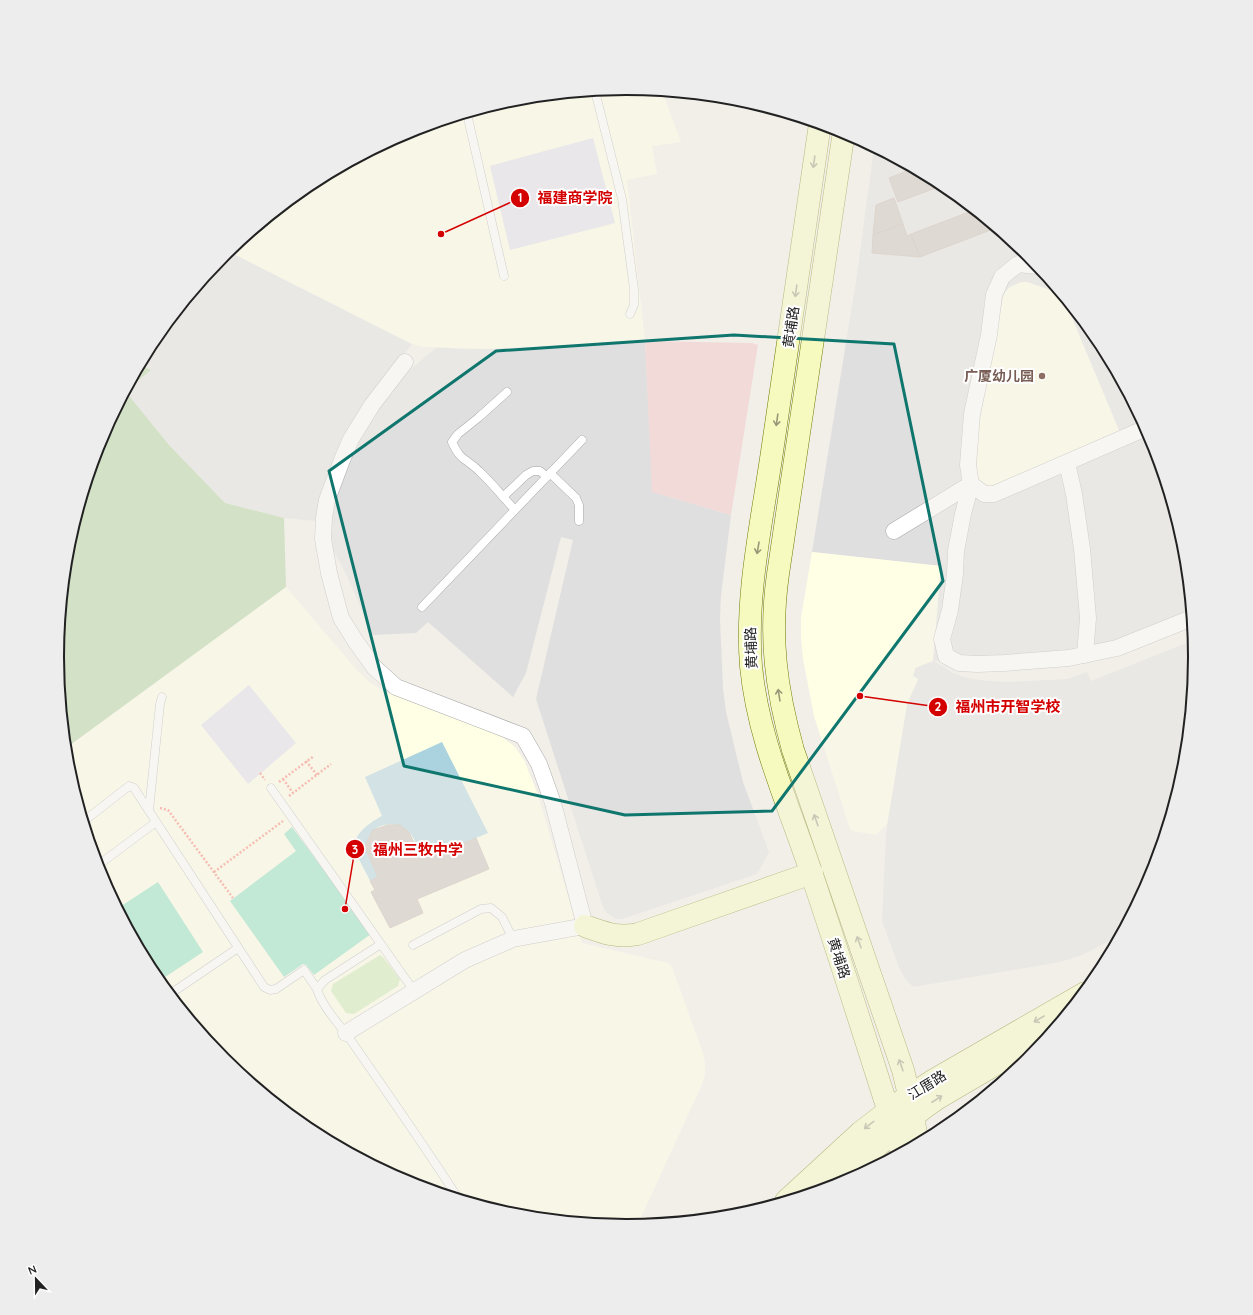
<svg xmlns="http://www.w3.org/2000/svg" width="1253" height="1315" font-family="Quicksand,'Noto Sans SC',sans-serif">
	<rect width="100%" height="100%" fill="#f2efe9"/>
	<path fill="#e0dfdf" d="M 874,147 L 943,184 L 1015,243 L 1014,248 L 1023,250 L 1029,255 L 1100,341 L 1153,440 L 1185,547 L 1192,614 L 1112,646 L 987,660 L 934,661 L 953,673 L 967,678 L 986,681 L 1012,682 L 1067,679 L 1087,672 L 1091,681 L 1194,640 L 1196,658 L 1185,769 L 1153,876 L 1121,935 L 1082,955 L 1060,962 L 913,987 L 905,978 L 900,970 L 882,921 L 886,833 L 907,704 L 918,679 L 913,677 L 941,566 L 812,552 L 857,275 Z
		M 228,251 L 412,344 L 366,403 L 351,427 L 330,468 L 317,521 L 284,518 L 225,503 L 169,445 L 126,392 L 151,370 L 140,365 L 153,341 L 224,255 Z
		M 645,341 L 653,492 L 731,515 L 721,595 L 720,619 L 723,689 L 726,712 L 743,782 L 769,852 L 757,874 L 622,919 L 616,919 L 607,913 L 603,907 L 536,699 L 573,540 L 561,537 L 526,673 L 513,697 L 428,622 L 416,633 L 373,635 L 346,574 L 331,546 L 326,530 L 332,510 L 359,436 L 397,381 L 437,347 L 459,349 L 515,348 Z"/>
	<path fill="#f2dad9" d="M 645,341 L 752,343 L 758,345 L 731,515 L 652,492 Z"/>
	<path fill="#ffffe5" d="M 627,88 L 662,91 L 681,142 L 652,146 L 657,174 L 627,180 L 645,341 L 486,349 L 424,347 L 412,344 L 228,251 L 310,184 L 409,131 L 516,99 Z
		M 1021,282 L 1027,282 L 1062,294 L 1121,435 L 986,489 L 972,472 L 972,461 L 1003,297 L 1005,292 L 1010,287 Z
		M 812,552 L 941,566 L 933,661 L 915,668 L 913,676 L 918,679 L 907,704 L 887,824 L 876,835 L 854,831 L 850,829 L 814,716 L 803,659 L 801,637 L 801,617 L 805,594 Z
		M 286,587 L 355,668 L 369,682 L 385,692 L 485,729 L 502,737 L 515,747 L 524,760 L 538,795 L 582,943 L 668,963 L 672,967 L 704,1056 L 705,1065 L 705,1073 L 703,1082 L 637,1226 L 626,1227 L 515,1216 L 408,1184 L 310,1131 L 224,1060 L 153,974 L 100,875 L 68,768 L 66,748 Z"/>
	<path fill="#cdebb0" d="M 380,955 L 383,957 L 400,979 L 398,986 L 354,1014 L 346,1013 L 331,991 L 333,984 Z"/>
	<path fill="#add19e" d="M 140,365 L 151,370 L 126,391 Z
		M 126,392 L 169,445 L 225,503 L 284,518 L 286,587 L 66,748 L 57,657 L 68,546 L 100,439 Z"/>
	<path fill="#88e0be" d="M 292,827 L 371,934 L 314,975 L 306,965 L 303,964 L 284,977 L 230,901 L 296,851 L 284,834 Z
		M 158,882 L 203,952 L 159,981 L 153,974 L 118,908 Z"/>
	<path fill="#dddde8" d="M 593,138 L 615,223 L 510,250 L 490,166 Z
		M 249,685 L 296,743 L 248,784 L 201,725 Z"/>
	<path fill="#aad3df" d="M 442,742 L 488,833 L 422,860 C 419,851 415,838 409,832 C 400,823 383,822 374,830 C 369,834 367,841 365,847 L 378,877 L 370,881 C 366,872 357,857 355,849 C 352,834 371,822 382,816 L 365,777 Z"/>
	<path fill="#c7bfb8" stroke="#c4b6ab" d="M 914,168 L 944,185 L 898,202 L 889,178 Z
		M 894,198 L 903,224 L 873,235 L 876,205 Z
		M 974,210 L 996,228 L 920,257 L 911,234 Z
		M 903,224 L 907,236 L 911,234 L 920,257 L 872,253 L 873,235 Z
		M 388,825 L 400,825 L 409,832 L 422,860 L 476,838 L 489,869 L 417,899 L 423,913 L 390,928 L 371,892 L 375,890 L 370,881 L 378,877 L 365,847 L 368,839 L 373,830 Z"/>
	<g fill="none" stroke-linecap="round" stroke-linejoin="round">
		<g stroke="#a9a9a9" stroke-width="9">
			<path id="lane" d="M 595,91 L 622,199 L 634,289 L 634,305 L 630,314
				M 467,114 L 504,276
				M 507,392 L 478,418 L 458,434 L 452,442 C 461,462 466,458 479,471 C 492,483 503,497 515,510
				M 550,473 L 576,498 L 579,505 L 579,521
				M 503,497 L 526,475 L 533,471 L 540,471 L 547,477
				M 422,607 L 582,440
				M 271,788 L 414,991
				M 149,810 L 160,704 L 162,697
				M 84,821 L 129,786 L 134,788 L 264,987 L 270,990 L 276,989 L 304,970 L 317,989
				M 97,866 L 156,822
				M 381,944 L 325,980 L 317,989 C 322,1007 341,1026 352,1042 C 388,1094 424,1145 458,1198
				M 413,945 L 481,909 L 491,908 L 502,917 L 513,939
				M 170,994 L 238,948"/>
		</g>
		<g stroke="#a9a9a9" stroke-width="17">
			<path id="street" d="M 1038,266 L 1018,264 L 1002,277 L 994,295 L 989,335 L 972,414 L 968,465 L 971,484 L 984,494 L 994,494 L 1146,428
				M 1067,463 L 1074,494 L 1082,549 L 1088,618 L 1085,655
				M 971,484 L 963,514 L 956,551 L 955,574 L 950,610 L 942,639 L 946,656 L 959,663 L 977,664 L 1004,663 L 1069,658 L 1117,648 L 1192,618
				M 894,531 L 971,484
				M 346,1033 L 465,960 L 513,939 L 585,926 L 553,803 L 539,764 L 523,736 L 396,687 L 374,667 L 356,642 L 341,618 L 338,607 L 329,573 L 323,539 L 324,518 L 327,500 L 342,460 L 351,439 L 372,405 L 405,362"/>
		</g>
		<g stroke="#707d05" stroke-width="23">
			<path id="secondary" d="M 820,124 C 804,231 789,338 773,445 C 763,517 745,593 751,666 C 758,740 789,805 812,875 C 843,967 872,1060 902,1153
				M 844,131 L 778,574 C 769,637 776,689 793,750 L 903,1070 L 909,1095 L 918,1144
				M 585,926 C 604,933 617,938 638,934 L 812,873
				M 832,1187 C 866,1156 900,1124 938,1098 L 1054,1030
				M 786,1201 L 861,1132 L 900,1102 L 934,1080 L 1085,993"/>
		</g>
		<path stroke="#fa8072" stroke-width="2.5" stroke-dasharray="2 2" stroke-linecap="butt" d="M 306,761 L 317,775
			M 260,773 L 265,780
			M 283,779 L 293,793
			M 279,782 L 314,756
			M 289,796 L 331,764
			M 160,808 L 168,810 L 233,898
			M 214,872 L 283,821"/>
		<use href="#lane" stroke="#fff" stroke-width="8"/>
		<use href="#street" stroke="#fff" stroke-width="16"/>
		<use href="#secondary" stroke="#f7fabf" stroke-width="22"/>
	</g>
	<defs><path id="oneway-shaft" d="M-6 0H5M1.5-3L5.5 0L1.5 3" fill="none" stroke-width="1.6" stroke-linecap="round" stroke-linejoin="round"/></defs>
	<g stroke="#979978">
		<use href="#oneway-shaft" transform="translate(814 162) rotate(98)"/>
		<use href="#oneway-shaft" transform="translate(796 291) rotate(98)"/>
		<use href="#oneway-shaft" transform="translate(777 420) rotate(98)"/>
		<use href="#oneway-shaft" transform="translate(758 548) rotate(100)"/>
		<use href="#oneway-shaft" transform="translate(779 695) rotate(-99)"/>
		<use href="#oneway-shaft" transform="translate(816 820) rotate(-109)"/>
		<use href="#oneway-shaft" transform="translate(859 942) rotate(-109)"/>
		<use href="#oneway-shaft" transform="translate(1039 1019) rotate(150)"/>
		<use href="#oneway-shaft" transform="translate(901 1065) rotate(-109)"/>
		<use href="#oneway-shaft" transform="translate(937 1099) rotate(-33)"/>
		<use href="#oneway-shaft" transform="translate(869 1125) rotate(142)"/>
	</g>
	<path d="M0 0H1253V1315H0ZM 734,335 L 894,344 L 943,581 L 772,811 L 625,815 L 404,766 L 329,471 L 496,351 Z" fill="#f2efe9" fill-opacity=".55" fill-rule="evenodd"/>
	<path fill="none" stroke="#0f766e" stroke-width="3" stroke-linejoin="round" d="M 734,335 L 894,344 L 943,581 L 772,811 L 625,815 L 404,766 L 329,471 L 496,351 Z"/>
	<circle fill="#8d6e63" stroke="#fff" stroke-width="1.5" cx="1042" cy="376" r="4"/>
	<g text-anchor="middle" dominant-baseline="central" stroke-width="4" stroke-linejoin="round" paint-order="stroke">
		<g font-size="14" fill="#222" stroke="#fff">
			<text transform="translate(791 327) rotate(-82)">黄埔路</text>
			<text transform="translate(751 648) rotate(-92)">黄埔路</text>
			<text transform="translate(839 958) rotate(72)">黄埔路</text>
			<text transform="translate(927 1085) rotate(-32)">江厝路</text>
		</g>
		<g font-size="14" font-weight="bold" fill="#785e54" stroke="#fff" text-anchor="end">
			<text x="1034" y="376">广厦幼儿园</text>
		</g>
	</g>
	<path d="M0 0H1253V1315H0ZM64 657a562 562 0 1 1 1124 0a562 562 0 1 1-1124 0Z" fill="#ededed" fill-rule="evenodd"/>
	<path fill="none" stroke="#222" stroke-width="2" d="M64 657a562 562 0 1 1 1124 0a562 562 0 1 1-1124 0Z"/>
	<path fill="none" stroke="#d40000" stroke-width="1.5" d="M441 234L520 198M860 696L938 707M345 909L355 849"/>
	<g fill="#d40000" stroke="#fff" stroke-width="1.5">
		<circle cx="441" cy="234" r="4"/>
		<circle cx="860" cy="696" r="4"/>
		<circle cx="345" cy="909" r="4"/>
		<circle cx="520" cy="198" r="10"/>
		<circle cx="938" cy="707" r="10"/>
		<circle cx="355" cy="849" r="10"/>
	</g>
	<g font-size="12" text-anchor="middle" font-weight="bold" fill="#fff">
		<text x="520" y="202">1</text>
		<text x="938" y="711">2</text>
		<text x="355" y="854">3</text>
	</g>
	<g font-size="15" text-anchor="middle" font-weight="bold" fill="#d40000" stroke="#fff" stroke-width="4" stroke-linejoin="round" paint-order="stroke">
		<text x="575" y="203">福建商学院</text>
		<text x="1008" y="712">福州市开智学校</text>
		<text x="418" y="855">福州三牧中学</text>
	</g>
	<g transform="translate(36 1279) rotate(338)" stroke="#ffffff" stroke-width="3" paint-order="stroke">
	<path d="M0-3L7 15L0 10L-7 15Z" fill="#222222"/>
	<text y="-6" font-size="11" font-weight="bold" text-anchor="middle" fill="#222222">N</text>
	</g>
</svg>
